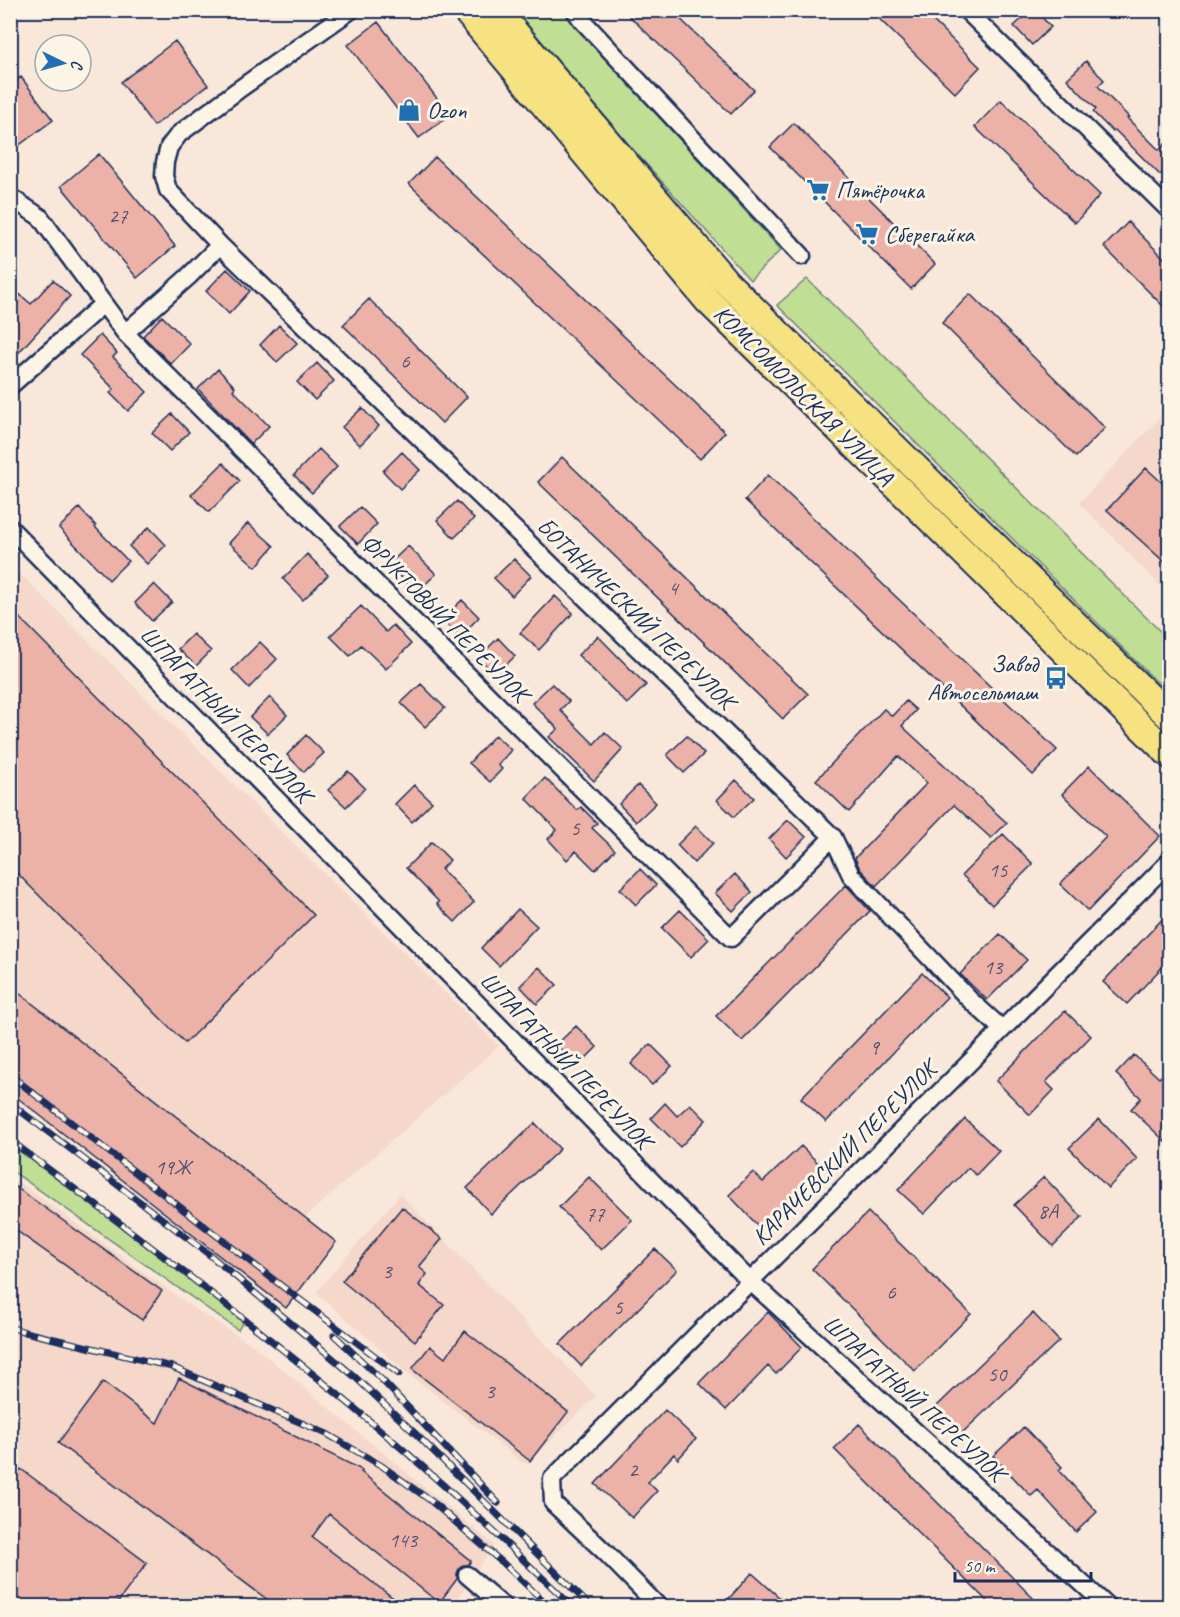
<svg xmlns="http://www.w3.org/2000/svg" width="1180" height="1617" font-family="Caveat,sans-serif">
	<rect width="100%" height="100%" fill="#f9e8d9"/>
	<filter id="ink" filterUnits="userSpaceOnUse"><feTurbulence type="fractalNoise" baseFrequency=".0167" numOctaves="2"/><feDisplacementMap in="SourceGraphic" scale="12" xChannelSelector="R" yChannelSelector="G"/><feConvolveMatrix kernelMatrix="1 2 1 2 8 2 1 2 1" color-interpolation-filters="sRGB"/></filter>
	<g filter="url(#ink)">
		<path fill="#f5d8ca" d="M 1169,408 L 1169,595 L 1079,503 Z
			M 10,564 L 499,1046 L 260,1257 L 11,1067 Z
			M 10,1176 L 195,1309 L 253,1345 L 494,1545 L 453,1606 L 11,1606 Z
			M 400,1194 L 596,1396 L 526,1465 L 408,1374 L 316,1292 Z"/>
		<path fill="#c1de95" stroke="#6e867a" stroke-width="1.5" d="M 516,11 L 562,11 L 781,250 L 750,280 L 631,147 Z
			M 807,279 L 1169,640 L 1169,694 L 777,305 Z
			M 11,1145 L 245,1319 L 238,1330 L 11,1170 Z"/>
		<path fill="#ecb2a7" stroke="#1b2f5e" stroke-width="1.5" d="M 623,10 L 671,10 L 754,90 L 731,114 Z
			M 870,10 L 922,10 L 980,67 L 955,93 Z
			M 1016,10 L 1035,10 L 1051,27 L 1032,45 L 1014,26 L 1023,18 Z
			M 378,22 L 450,115 L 419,138 L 348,45 Z
			M 175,41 L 208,85 L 154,126 L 121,82 Z
			M 1086,61 L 1104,80 L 1098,86 L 1129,117 L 1127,118 L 1159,150 L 1170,139 L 1170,166 L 1160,175 L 1115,130 L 1113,132 L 1093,112 L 1096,109 L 1067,79 Z
			M 21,77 L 53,120 L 10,152 L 10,84 Z
			M 1001,100 L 1100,195 L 1075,223 L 975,127 Z
			M 794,123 L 935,264 L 911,289 L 770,147 Z
			M 99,154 L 175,246 L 137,278 L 61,186 Z
			M 435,157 L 725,432 L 700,459 L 409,184 Z
			M 1128,222 L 1170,264 L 1170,313 L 1104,247 Z
			M 227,269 L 250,291 L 229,314 L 206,291 Z
			M 53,280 L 70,296 L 10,362 L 10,286 L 31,304 Z
			M 970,294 L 1105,428 L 1076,457 L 942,323 Z
			M 369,299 L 467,397 L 442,423 L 343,325 Z
			M 162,316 L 190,344 L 171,364 L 143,336 Z
			M 279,325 L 297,343 L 277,362 L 260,345 Z
			M 100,335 L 117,353 L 113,357 L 147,392 L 128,411 L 110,393 L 114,389 L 80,355 Z
			M 317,363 L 334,381 L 315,400 L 297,382 Z
			M 218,369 L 235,387 L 233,390 L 269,426 L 251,444 L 198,389 Z
			M 362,408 L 379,426 L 360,445 L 342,427 Z
			M 172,414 L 189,432 L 170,451 L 152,433 Z
			M 319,449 L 337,467 L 312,493 L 294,475 Z
			M 402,452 L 420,470 L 400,489 L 383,471 Z
			M 562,457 L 808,694 L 783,719 L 538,482 Z
			M 223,463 L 240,481 L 209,512 L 191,495 Z
			M 1146,468 L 1170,490 L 1170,567 L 1107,510 Z
			M 768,475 L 1057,750 L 1033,775 L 745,500 Z
			M 457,501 L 474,519 L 454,538 L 437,520 Z
			M 360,507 L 377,524 L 358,544 L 340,526 Z
			M 79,508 L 96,526 L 95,527 L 128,561 L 109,580 L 59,528 Z
			M 248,523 L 274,546 L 256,567 L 229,543 Z
			M 149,527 L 166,545 L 147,564 L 129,546 Z
			M 408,546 L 436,574 L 416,593 L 389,564 Z
			M 307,554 L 328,575 L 303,600 L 283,579 Z
			M 514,559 L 531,576 L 512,596 L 494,578 Z
			M 154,584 L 172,602 L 152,621 L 135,603 Z
			M 555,596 L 573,613 L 539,650 L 520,633 Z
			M 462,600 L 479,617 L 460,637 L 442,619 Z
			M 361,606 L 386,632 L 393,625 L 411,644 L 386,669 L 361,645 L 350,656 L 330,636 Z
			M 10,608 L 314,915 L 185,1043 L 10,866 Z
			M 193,634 L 211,651 L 196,666 L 178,649 Z
			M 598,636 L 646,685 L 627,704 L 578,655 Z
			M 498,638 L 515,656 L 496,675 L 478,658 Z
			M 260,642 L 277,659 L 249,688 L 232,670 Z
			M 421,684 L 445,708 L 425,727 L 401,703 Z
			M 552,684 L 569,701 L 560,710 L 594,744 L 605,732 L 623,749 L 594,781 L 549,737 L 558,729 L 532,703 Z
			M 270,697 L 287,715 L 268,734 L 250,717 Z
			M 906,701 L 916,710 L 902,726 L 1007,823 L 991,838 L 954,805 L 876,886 L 860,869 L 855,858 L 927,783 L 898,756 L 849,812 L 816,780 L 884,709 L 892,716 Z
			M 306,735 L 324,753 L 304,772 L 287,755 Z
			M 495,735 L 511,750 L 498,765 L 502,769 L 490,782 L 469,763 Z
			M 687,736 L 704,754 L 684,773 L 667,755 Z
			M 1089,766 L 1160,836 L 1088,911 L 1060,884 L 1106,837 L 1062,794 Z
			M 348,771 L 365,788 L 346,807 L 328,790 Z
			M 545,778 L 577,810 L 581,807 L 597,823 L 592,828 L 615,850 L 595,870 L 576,851 L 567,860 L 548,839 L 557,830 L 526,798 Z
			M 736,780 L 754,798 L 734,817 L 717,800 Z
			M 414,785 L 432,802 L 412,822 L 395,804 Z
			M 638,785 L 656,803 L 636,822 L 619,804 Z
			M 788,820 L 806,837 L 786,857 L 769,839 Z
			M 696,826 L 713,843 L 694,863 L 677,845 Z
			M 1003,834 L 1033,864 L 992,905 L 962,875 Z
			M 432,842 L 450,860 L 441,869 L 474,902 L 455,922 L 437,904 L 439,902 L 406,868 Z
			M 640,869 L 656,885 L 636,905 L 620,889 Z
			M 735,874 L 752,892 L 733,911 L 715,893 Z
			M 846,885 L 870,911 L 742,1041 L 716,1016 Z
			M 518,909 L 537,926 L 499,966 L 481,948 Z
			M 680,910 L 709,939 L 691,957 L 662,928 Z
			M 1170,911 L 1170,959 L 1127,1004 L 1103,982 Z
			M 1000,934 L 1027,960 L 987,1000 L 960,974 Z
			M 539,967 L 557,985 L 537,1004 L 520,986 Z
			M 922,973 L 947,997 L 826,1122 L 801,1098 Z
			M 10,986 L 336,1242 L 286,1308 L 10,1092 Z
			M 1065,1011 L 1091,1036 L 1046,1082 L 1054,1090 L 1030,1115 L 996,1081 Z
			M 576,1026 L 597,1047 L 578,1066 L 556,1045 Z
			M 650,1044 L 672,1066 L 652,1085 L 631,1064 Z
			M 1134,1055 L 1159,1078 L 1170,1068 L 1170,1146 L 1131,1109 L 1141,1098 L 1116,1074 Z
			M 665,1103 L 677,1116 L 690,1104 L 706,1120 L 680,1147 L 651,1118 Z
			M 965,1119 L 999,1151 L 976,1175 L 968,1168 L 924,1214 L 898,1190 Z
			M 1099,1119 L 1137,1159 L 1108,1188 L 1069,1148 Z
			M 535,1123 L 560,1149 L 491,1214 L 467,1188 Z
			M 801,1146 L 822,1167 L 760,1228 L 729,1195 L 753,1172 L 763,1182 Z
			M 589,1177 L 632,1220 L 601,1250 L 559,1207 Z
			M 1044,1177 L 1082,1217 L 1053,1246 L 1014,1205 Z
			M 10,1183 L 162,1291 L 142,1320 L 10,1226 Z
			M 402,1207 L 442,1239 L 419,1267 L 427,1274 L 419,1285 L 444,1305 L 415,1341 L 342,1281 Z
			M 868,1212 L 971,1314 L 915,1371 L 812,1269 Z
			M 655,1249 L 677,1270 L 581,1366 L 560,1344 Z
			M 768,1312 L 802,1347 L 776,1374 L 768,1366 L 726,1410 L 699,1383 Z
			M 1033,1313 L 1059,1341 L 961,1434 L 936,1407 Z
			M 465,1331 L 568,1412 L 530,1461 L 412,1369 L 430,1346 L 445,1358 Z
			M 179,1378 L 362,1470 L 361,1472 L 471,1561 L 468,1565 L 463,1565 L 459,1569 L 457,1574 L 457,1579 L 439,1603 L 329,1514 L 312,1537 L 404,1606 L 276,1606 L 58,1443 L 103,1382 L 157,1423 Z
			M 665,1410 L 696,1439 L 678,1459 L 674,1454 L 648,1482 L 657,1491 L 632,1518 L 595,1484 Z
			M 859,1424 L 1041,1606 L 992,1606 L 834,1449 Z
			M 1024,1427 L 1062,1467 L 1059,1470 L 1097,1512 L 1076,1532 L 1038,1490 L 1031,1496 L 993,1456 Z
			M 21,1469 L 147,1563 L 115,1606 L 10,1606 L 10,1483 Z
			M 752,1573 L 789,1606 L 722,1606 Z"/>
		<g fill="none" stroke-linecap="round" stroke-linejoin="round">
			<g stroke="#1b2f5e" stroke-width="21">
				<path id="street" d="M 351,10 L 238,90 L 179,134 L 169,147 L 165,162 L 164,176 L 168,190 L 220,245 L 833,837 L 851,875 L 970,1000 L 1002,1029
					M 575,10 L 581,19 L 802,256
					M 966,10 L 1170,211
					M 10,197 L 40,217 L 125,333 L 731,938 L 833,837
					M 125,333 L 188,277 L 220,245
					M 10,386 L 103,304
					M 10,528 L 750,1281 L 1107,1606
					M 467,1575 L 503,1606
					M 658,1606 L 606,1553 L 553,1503 L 552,1479 L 954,1078 L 1170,861"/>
			</g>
			<g stroke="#1b2f5e" stroke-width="30">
				<path id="primary" d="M 465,10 L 707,300 L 1170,755
					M 496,10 L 726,282 L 1170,717"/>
			</g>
			<use href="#street" stroke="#fcf5e5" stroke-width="16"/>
			<use href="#primary" stroke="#f7e281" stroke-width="26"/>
			<g stroke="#1b2f5e" stroke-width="7">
				<path id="rail" d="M 10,1075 L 283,1287 L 399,1374
					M 10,1103 L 211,1256 L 354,1376 L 418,1436 L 590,1606
					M 10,1140 C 137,1236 264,1331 385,1434 C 450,1489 511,1548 572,1606
					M 10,1327 L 25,1332 L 172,1367 L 327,1434 L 382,1466 L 431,1501 L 504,1564 L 549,1606
					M 334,1335 L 382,1380 L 498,1503"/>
			</g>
			<use href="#rail" stroke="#fcf5e5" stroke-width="4.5" stroke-dasharray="14" stroke-linecap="butt"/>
		</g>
	</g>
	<defs>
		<g id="shop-bare" transform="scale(1.8)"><path d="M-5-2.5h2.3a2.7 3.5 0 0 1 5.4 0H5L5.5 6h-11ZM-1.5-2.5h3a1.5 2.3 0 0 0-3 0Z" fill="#1f6fb2" stroke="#fcf5e5" stroke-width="2.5" paint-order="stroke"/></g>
		<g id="supermarket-bare" transform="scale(1.8)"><path d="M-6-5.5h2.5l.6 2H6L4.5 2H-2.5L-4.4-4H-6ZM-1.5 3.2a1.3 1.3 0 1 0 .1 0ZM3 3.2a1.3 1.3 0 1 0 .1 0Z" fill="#1f6fb2" stroke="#fcf5e5" stroke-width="2.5" paint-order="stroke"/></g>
		<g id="bus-bare" transform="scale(1.8)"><path d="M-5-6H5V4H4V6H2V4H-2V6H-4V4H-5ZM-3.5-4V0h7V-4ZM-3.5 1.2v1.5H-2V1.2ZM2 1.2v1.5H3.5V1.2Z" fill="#1f6fb2" stroke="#fcf5e5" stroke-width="2.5" paint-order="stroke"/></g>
	</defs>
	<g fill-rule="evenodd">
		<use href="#shop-bare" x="409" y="110"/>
		<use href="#supermarket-bare" x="818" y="190"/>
		<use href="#supermarket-bare" x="867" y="234"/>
		<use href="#bus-bare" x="1056" y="678"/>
	</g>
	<g text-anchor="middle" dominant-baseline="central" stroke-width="6" stroke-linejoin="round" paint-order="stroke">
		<g font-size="21" fill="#4f5070">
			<text x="118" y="216">27</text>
			<text x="405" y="361">6</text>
			<text x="673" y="588">4</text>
			<text x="575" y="828">5</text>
			<text x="998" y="870">15</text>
			<text x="993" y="967">13</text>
			<text x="874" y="1047">9</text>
			<text x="173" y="1167">19Ж</text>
			<text x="1048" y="1211">8А</text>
			<text x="595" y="1214">77</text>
			<text x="387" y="1271">3</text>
			<text x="891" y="1292">6</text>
			<text x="618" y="1307">5</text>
			<text x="997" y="1374">50</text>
			<text x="490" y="1391">3</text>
			<text x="633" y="1470">2</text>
			<text x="403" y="1540">143</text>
		</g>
		<g font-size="24" fill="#1b2f5e" stroke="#fcf5e5" text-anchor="start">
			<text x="427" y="110">Ozon</text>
			<text x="836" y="190">Пятёрочка</text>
			<text x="885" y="234">Сберегайка</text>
			<text x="1038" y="664" text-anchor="end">Завод<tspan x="1038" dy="28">Автосельмаш</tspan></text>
		</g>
		<g font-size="24" fill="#1b2f5e" stroke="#fcf5e5">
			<text transform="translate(804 395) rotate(45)">КОМСОМОЛЬСКАЯ УЛИЦА</text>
			<text transform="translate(636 613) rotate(44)">БОТАНИЧЕСКИЙ ПЕРЕУЛОК</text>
			<text transform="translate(445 618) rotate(45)">ФРУКТОВЫЙ ПЕРЕУЛОК</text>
			<text transform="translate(226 714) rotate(46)">ШПАГАТНЫЙ ПЕРЕУЛОК</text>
			<text transform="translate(566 1060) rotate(46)">ШПАГАТНЫЙ ПЕРЕУЛОК</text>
			<text transform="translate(844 1153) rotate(-45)">КАРАЧЕВСКИЙ ПЕРЕУЛОК</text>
			<text transform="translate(914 1398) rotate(42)">ШПАГАТНЫЙ ПЕРЕУЛОК</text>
		</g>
	</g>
	<rect width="1180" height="1617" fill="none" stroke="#fcf5e5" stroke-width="36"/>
	<rect x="18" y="18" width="1144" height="1581" fill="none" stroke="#1b2f5e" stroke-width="2" filter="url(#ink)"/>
	<g transform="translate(63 63) rotate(95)"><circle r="28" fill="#fcf5e5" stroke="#a2a6af" stroke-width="1.5"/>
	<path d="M0-4.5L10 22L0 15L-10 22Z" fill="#1f6fb2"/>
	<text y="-9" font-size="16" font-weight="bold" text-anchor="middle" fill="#1b2f5e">С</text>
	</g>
	<path d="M955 1572v9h136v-9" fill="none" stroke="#1b2f5e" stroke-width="3"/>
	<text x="964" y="1572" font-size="18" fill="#1b2f5e" stroke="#fcf5e5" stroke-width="4.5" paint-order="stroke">50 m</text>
</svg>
